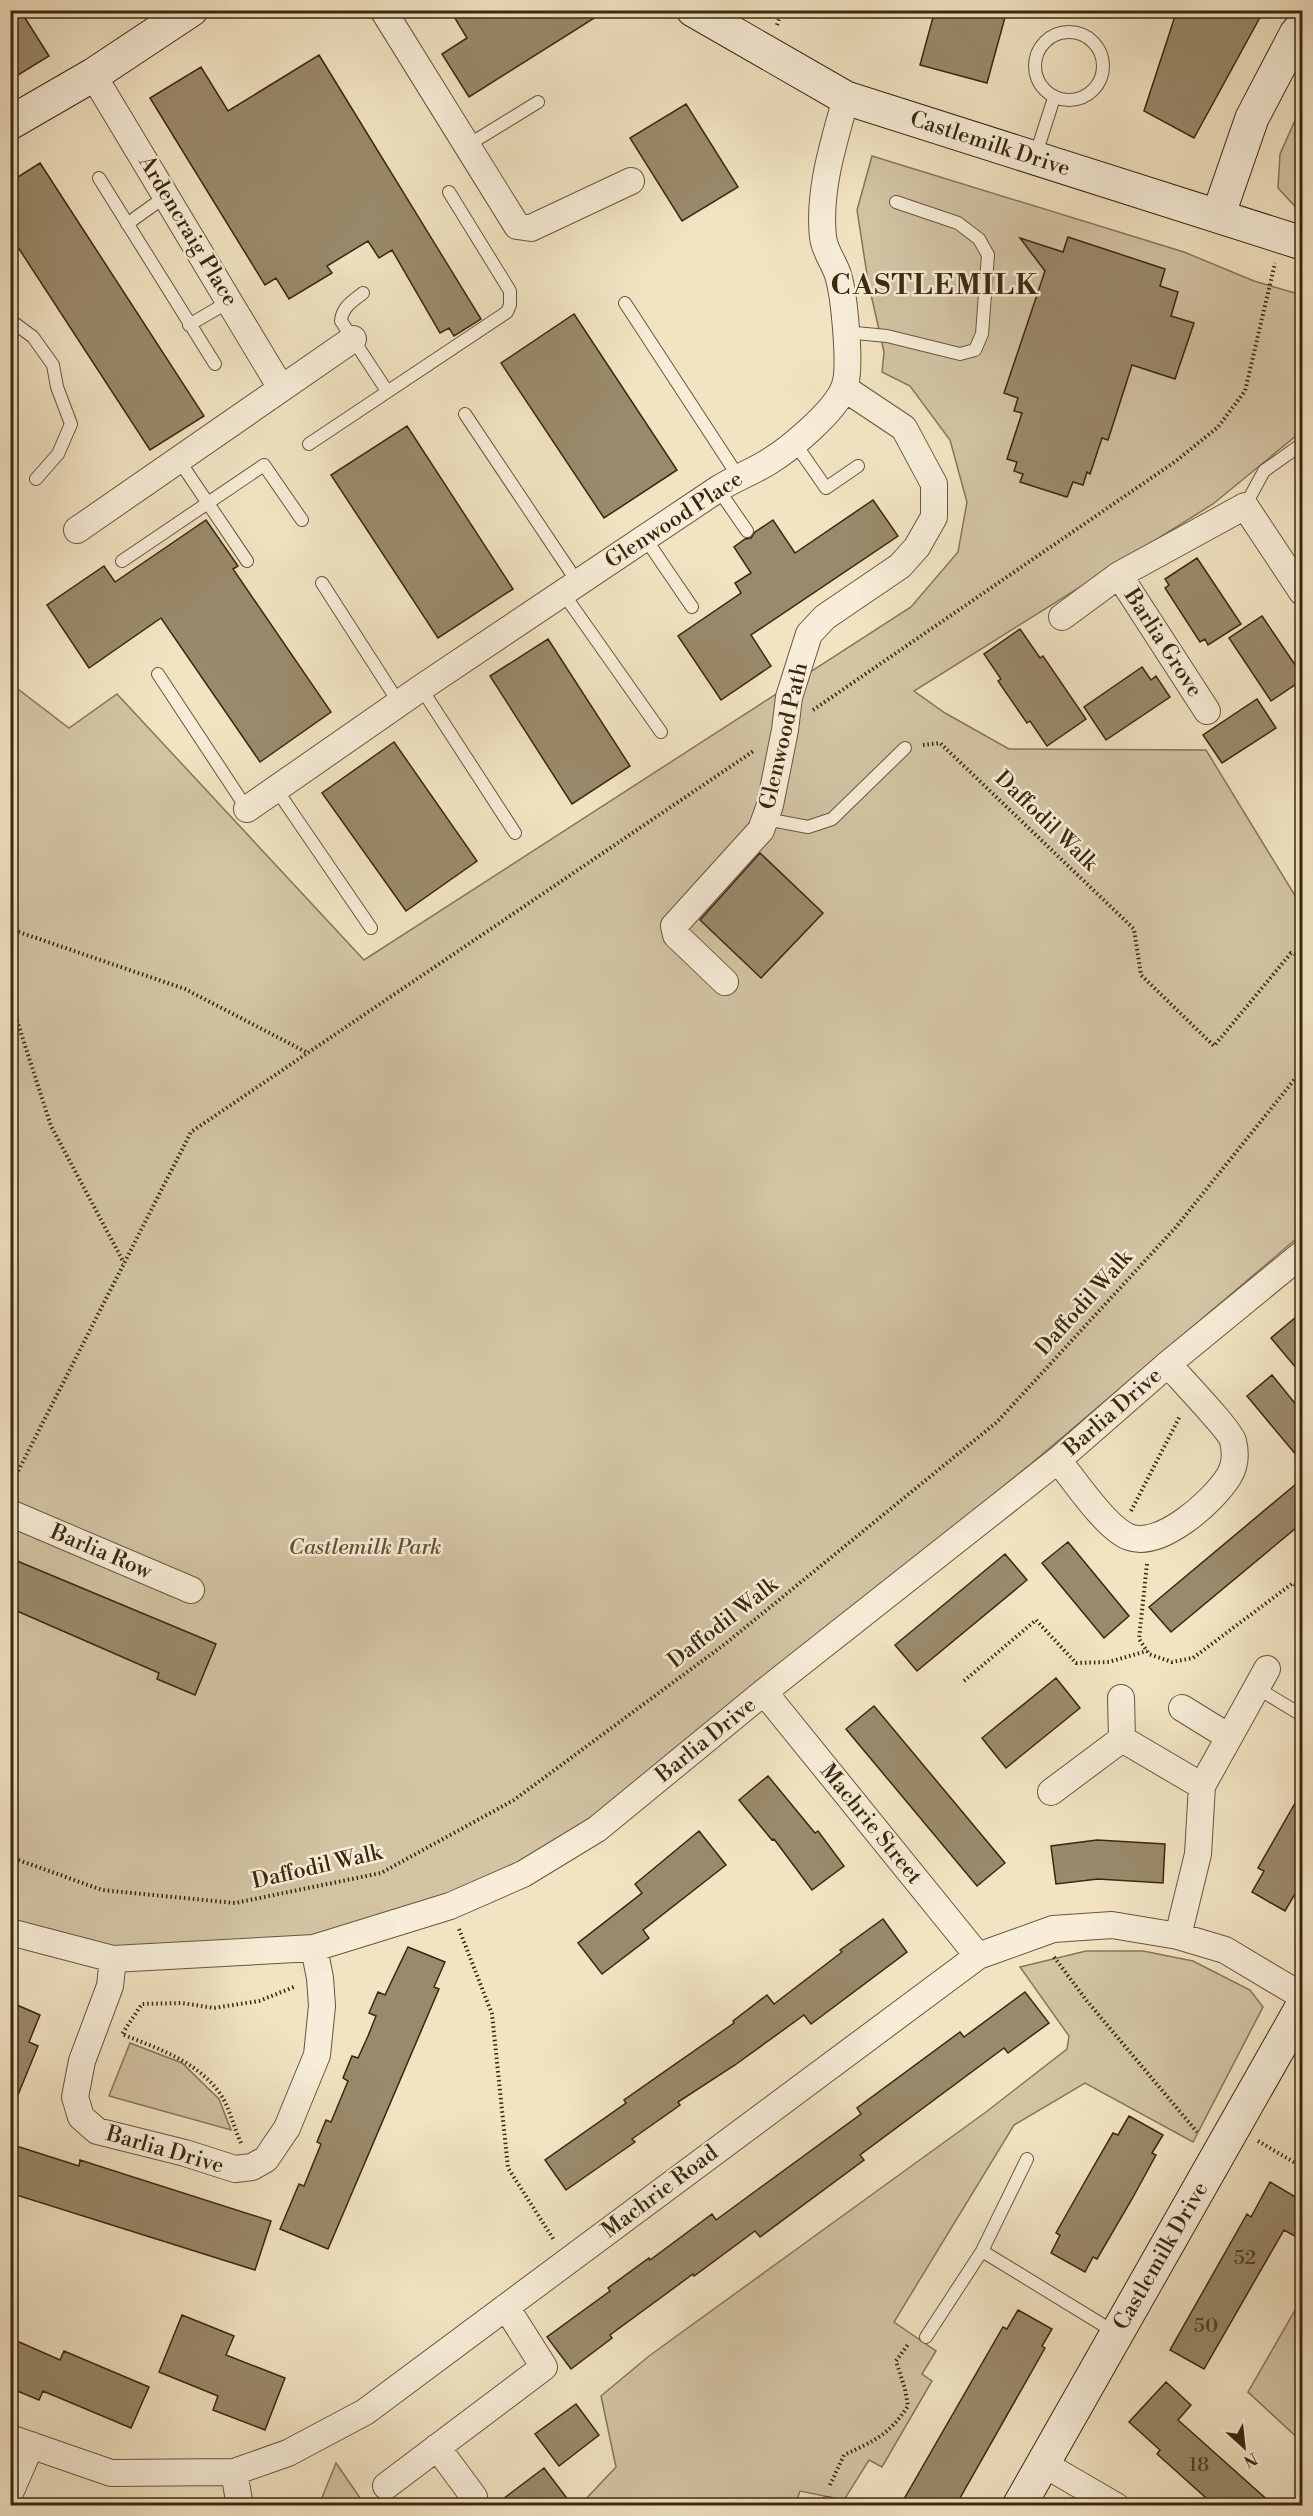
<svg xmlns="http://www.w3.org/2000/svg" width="1313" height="2516" font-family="'Libre Bodoni',serif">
	<rect width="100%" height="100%" fill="#f2e4c3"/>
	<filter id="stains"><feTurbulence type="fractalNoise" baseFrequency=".00333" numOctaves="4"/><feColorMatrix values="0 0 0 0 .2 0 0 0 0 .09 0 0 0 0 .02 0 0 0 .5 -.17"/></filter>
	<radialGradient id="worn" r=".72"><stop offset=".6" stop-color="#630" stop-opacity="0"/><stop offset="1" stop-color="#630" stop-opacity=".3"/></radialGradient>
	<path fill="#d3c4a4" stroke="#867659" stroke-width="1.5" d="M 1302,105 L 1302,214 L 1278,188 L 1280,154 Z
		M 872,156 L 1184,252 L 1254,281 L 1302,295 L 1302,431 L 1213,504 L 914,691 L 945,713 L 1009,749 L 1206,750 L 1302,907 L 1302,1234 L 1032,1463 L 586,1827 L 517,1871 L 315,1939 L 118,1953 L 11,1926 L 10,683 L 69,728 L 117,694 L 364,960 L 911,607 L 958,552 L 967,502 L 950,440 L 910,386 L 882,372 L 884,352 L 868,281 L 857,210 Z
		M 1086,1951 L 1143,1951 L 1193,1961 L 1250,1990 L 1263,2007 L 1193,2142 L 1085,2083 L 1014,2125 L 894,2322 L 936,2351 L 922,2374 L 932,2381 L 882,2467 L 869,2460 L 844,2500 L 800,2491 L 795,2505 L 584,2505 L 583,2502 L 616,2467 L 601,2396 L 649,2356 L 986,2112 L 1067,2049 L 1069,2036 L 1020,1967 Z
		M 130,2043 L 182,2063 L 219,2099 L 231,2130 L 109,2096 Z
		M 1302,2298 L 1302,2442 L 1248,2392 Z
		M 336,2463 L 365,2505 L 319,2505 Z"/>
	<path fill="#9a8a6c" stroke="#3a280e" stroke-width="1.5" d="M 10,10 L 20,10 L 49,56 L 10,80 Z
		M 450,10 L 607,10 L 469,97 L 442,54 L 467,38 Z
		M 935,10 L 1007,10 L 987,83 L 920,65 Z
		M 1177,10 L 1264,10 L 1194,138 L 1144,111 Z
		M 319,55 L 481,319 L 454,336 L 449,328 L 440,333 L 392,250 L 379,258 L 368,241 L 327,266 L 332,273 L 289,299 L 276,278 L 265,285 L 150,98 L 201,67 L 228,111 Z
		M 686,104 L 738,187 L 682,221 L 630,138 Z
		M 40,163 L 204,416 L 150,450 L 10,235 L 10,182 Z
		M 1068,237 L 1165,269 L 1160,286 L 1178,292 L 1171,316 L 1194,323 L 1175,379 L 1132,365 L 1108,440 L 1102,438 L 1090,474 L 1087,472 L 1083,485 L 1073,482 L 1067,497 L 1020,482 L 1023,474 L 1014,471 L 1017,462 L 1007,459 L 1022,413 L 1014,411 L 1018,398 L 1004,393 L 1045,271 L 1020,238 L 1063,252 Z
		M 574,314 L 677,470 L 604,518 L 501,363 Z
		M 407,426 L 513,589 L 438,638 L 331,475 Z
		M 873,500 L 898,536 L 751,635 L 771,666 L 721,700 L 678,636 L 741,593 L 735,583 L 751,573 L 734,547 L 745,539 L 751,538 L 755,532 L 773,520 L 795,553 Z
		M 206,520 L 238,566 L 233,569 L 331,712 L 260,762 L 161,618 L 89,668 L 47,605 L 104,566 L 115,582 Z
		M 1197,558 L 1241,624 L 1208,645 L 1205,639 L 1200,642 L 1165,588 L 1169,585 L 1165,579 Z
		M 1262,616 L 1302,675 L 1302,680 L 1271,701 L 1229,638 Z
		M 1020,629 L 1040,658 L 1043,656 L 1086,719 L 1047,746 L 1030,721 L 1027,723 L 998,681 L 1001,679 L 984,654 Z
		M 548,639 L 630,766 L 572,804 L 490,676 Z
		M 1142,667 L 1151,680 L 1156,676 L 1170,697 L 1106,740 L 1084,707 Z
		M 1257,699 L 1276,728 L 1222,763 L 1203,735 Z
		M 394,742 L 477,861 L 406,911 L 322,793 Z
		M 760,853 L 823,913 L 761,978 L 700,920 Z
		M 1302,1312 L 1302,1375 L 1271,1338 Z
		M 1272,1375 L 1302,1412 L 1302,1462 L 1247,1396 Z
		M 1302,1479 L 1302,1523 L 1171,1632 L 1149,1607 Z
		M 1068,1542 L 1129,1616 L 1104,1638 L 1042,1563 Z
		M 1005,1554 L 1027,1580 L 917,1671 L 895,1645 Z
		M 10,1558 L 216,1644 L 195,1695 L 157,1679 L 159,1673 L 10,1608 Z
		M 1056,1678 L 1080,1708 L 1006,1768 L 982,1738 Z
		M 874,1706 L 1005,1863 L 977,1886 L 846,1729 Z
		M 768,1776 L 815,1833 L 818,1831 L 844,1866 L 812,1890 L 774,1839 L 772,1840 L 739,1800 Z
		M 1302,1791 L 1302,1896 L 1296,1892 L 1285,1911 L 1252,1892 L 1264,1871 L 1258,1868 Z
		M 699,1831 L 726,1865 L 643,1930 L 649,1938 L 602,1974 L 578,1943 L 642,1893 L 635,1884 Z
		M 1097,1840 L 1165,1844 L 1163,1883 L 1098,1879 L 1056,1884 L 1051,1846 Z
		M 883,1919 L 907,1952 L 811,2024 L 804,2015 L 735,2065 L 678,2102 L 680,2105 L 632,2139 L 635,2142 L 566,2190 L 545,2160 L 626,2103 L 624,2100 L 734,2023 L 733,2021 L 767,1995 L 774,2004 L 842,1952 L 840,1950 Z
		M 408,1947 L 445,1962 L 434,1987 L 439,1989 L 328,2249 L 280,2229 L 299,2184 L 304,2186 L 321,2144 L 317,2142 L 326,2120 L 331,2122 L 348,2081 L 343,2078 L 352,2056 L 358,2058 L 368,2036 L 376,2016 L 369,2013 L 378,1992 L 385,1995 Z
		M 1025,1992 L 1049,2023 L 1008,2053 L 1004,2048 L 860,2155 L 864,2160 L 760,2237 L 755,2231 L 694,2276 L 693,2274 L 610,2335 L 612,2338 L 571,2369 L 547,2337 L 610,2291 L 608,2288 L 649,2258 L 650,2260 L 712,2214 L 716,2220 L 861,2114 L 857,2108 L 960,2032 L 964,2037 Z
		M 10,2002 L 40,2015 L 29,2042 L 38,2046 L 11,2112 Z
		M 1129,2116 L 1163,2135 L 1152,2153 L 1156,2155 L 1132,2199 L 1097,2259 L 1093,2257 L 1085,2272 L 1051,2253 L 1060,2235 L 1056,2233 L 1091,2171 L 1113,2133 L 1118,2135 Z
		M 10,2144 L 79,2166 L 80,2160 L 271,2221 L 255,2270 L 10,2193 Z
		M 1270,2182 L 1302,2201 L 1302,2240 L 1284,2230 L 1204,2369 L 1170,2350 L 1247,2214 L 1251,2217 Z
		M 1018,2310 L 1052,2329 L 1042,2346 L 1045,2348 L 956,2505 L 915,2505 L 904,2499 L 1003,2327 L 1007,2329 Z
		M 182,2315 L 234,2336 L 226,2355 L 285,2378 L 265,2430 L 213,2410 L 218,2396 L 159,2372 Z
		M 10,2338 L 60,2360 L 64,2351 L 149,2387 L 131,2428 L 43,2391 L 39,2400 L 10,2388 Z
		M 1166,2382 L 1191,2405 L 1178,2420 L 1273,2505 L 1214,2505 L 1157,2454 L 1160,2450 L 1129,2422 Z
		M 576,2404 L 599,2435 L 559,2466 L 535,2434 Z
		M 544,2468 L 572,2505 L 495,2505 Z"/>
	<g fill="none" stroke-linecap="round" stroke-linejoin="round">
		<g stroke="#68573b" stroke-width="14">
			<path id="lane" d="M 1284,10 L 1302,18
				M1035 66a34 34 0 1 1 68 0a34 34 0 1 1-68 0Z
				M 468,145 L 538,102
				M 1035,157 L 1054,98
				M 99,178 L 215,364
				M 127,224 L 166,196
				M 363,293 C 353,301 342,307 341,321 L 387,391
				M 625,303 L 738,476
				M 10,320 L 33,337 L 53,365 L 57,387 L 71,424 L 58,454 L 36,479
				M 189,325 L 230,301
				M 845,332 L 887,336 L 960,354 L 975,350 L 982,334 L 988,255 L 979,239 L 958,223 L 896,202
				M 465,414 L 578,583
				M 794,442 L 826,488 L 858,466
				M 309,444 L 507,312 L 510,305 L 510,291 L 449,192
				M 178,459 L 247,561
				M 718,489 L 747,531
				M 1245,506 L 1264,471 L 1302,444
				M 645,538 L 692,607
				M 122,561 L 264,465 L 302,520
				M 322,583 L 399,703
				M 563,593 L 661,732
				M 158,674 L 247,809
				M 421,688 L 515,833
				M 276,789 L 371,928
				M 766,819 L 808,827 L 832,819 L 905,748
				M 1257,1688 L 1300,1714
				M 982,2251 L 1116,2333
				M 926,2337 L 982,2251 L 1027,2159
				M 826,2506 L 827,2503"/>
		</g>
		<g stroke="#68573b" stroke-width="28">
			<path id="street" d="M 383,10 L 517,226 L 531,228 L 631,181
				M 93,75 L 281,388
				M 77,530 L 353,339
				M 1119,575 L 1207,711
				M 1062,617 L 1119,575 L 1245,506 L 1302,592
				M 247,809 L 421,688 L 718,489 C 735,478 753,472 770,461 C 791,448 835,411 844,388 C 852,370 844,294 838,275 C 834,262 824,250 823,237 C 818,190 834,142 846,98
				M 725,982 L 676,935 L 674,926 L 761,830 L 770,805 L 785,730 L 789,697 L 809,634 L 825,617 L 900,566 L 917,547 L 934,517 L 934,484 L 904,428 L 844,388
				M 1058,1460 C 1074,1480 1106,1528 1129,1537 C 1160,1549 1213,1502 1229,1476 C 1235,1466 1236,1453 1233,1441 C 1230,1430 1179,1377 1168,1364
				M 10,1513 L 191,1590
				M 764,1692 L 978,1956
				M 1182,1708 L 1229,1737
				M 1122,1739 L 1202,1786
				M 1051,1792 L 1122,1739 L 1121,1698
				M 10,1932 L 113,1959 L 314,1948 L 450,1906 L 523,1874 L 597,1829 L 764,1692 L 1058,1460 L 1168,1364 L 1302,1254
				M 1178,1936 L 1198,1854 L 1202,1786 L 1267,1669
				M 113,1959 L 110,1986 L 82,2061 L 75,2097 L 81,2117 L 97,2131 L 185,2153 L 235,2169 L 252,2167 L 266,2159 L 287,2128 L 317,2055 L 322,2006 L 320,1978 L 314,1948
				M 10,2438 L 111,2473 L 234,2472 L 288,2453 L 365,2412 L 978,1956 L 1053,1929 L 1112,1925 L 1178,1936 L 1225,1950 L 1302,1996
				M 437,2447 L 474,2497
				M 1042,2463 L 1116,2506
				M 234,2472 L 240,2506
				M 386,2486 L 544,2367 L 506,2307
				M 10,2493 L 31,2445"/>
		</g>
		<g stroke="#3a280e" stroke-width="35">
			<path id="secondary" d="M 693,10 L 846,98 L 1302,243
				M 10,123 L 93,75 L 191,10
				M 1218,216 L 1252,118 L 1296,34 L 1302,27
				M 1019,2506 L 1302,2007"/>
		</g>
		<path stroke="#3a280e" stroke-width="4" stroke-dasharray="1.5 3" stroke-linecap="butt" d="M 777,25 L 782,10
			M 813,710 L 1176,461 L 1218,427 L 1245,391 L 1275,263
			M 923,745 L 940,743 L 1134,929 L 1141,975 L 1214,1046 L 1291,953 L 1302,956
			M 10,929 L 185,989 L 308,1053
			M 10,999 L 51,1126 L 124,1263
			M 10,1487 L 191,1132 L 755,750
			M 1131,1511 L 1180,1416
			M 1147,1564 L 1139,1639 L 1149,1654 L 1172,1662 L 1193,1658 L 1293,1583 L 1302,1589
			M 964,1681 L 1036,1620 L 1076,1663 L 1109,1662 L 1147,1651
			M 10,1857 L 102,1890 L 235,1903 L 381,1873 L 514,1800 L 725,1644 L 997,1422 L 1176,1227 L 1302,1070
			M 459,1929 L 492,2014 L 508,2168 L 554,2240
			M 1054,1957 L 1087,2001 L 1197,2132
			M 1258,2141 L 1302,2167
			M 241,2143 C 234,2128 230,2109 221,2095 C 198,2061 158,2049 122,2034 L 142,2004 L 182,2003 L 214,2008 L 259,2001 L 294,1987
			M 830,2485 L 844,2455 C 874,2441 889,2435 908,2406 L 905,2389 L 896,2361 L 909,2343"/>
		<use href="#lane" stroke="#f7edd8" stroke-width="12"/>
		<use href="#street" stroke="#f7edd8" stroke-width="26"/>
		<use href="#secondary" stroke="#f7edd8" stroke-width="33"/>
	</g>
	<g text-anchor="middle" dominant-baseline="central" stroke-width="5" stroke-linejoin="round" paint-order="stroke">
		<g font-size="20" fill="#524026">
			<text x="1245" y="2258">52</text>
			<text x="1206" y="2326">50</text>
			<text x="1199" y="2465">18</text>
		</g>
		<g font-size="22" fill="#3a280e" stroke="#f7edd8">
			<text transform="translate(990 144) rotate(18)">Castlemilk Drive</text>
			<text transform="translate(188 231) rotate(59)">Ardencraig Place</text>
			<text transform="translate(674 520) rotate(-33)">Glenwood Place</text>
			<text transform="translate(1163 643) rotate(57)">Barlia Grove</text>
			<text transform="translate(784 736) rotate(-77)">Glenwood Path</text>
			<text transform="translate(1046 821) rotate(44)">Daffodil Walk</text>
			<text transform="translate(1084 1303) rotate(-48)">Daffodil Walk</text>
			<text transform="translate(1113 1412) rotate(-41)">Barlia Drive</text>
			<text transform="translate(101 1552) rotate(23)">Barlia Row</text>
			<text transform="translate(723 1623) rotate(-38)">Daffodil Walk</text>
			<text transform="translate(706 1740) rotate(-39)">Barlia Drive</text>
			<text transform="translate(871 1824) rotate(51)">Machrie Street</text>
			<text transform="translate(317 1867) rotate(-13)">Daffodil Walk</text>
			<text transform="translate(165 2150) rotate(16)">Barlia Drive</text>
			<text transform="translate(660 2192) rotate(-37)">Machrie Road</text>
			<text transform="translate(1161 2256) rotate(-60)">Castlemilk Drive</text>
		</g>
		<g font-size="22" font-style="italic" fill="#604f34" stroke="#f7edd8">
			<text x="365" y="1547">Castlemilk Park</text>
		</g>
		<g font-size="28" font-weight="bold" letter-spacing="1.5" fill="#3a280e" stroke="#f7edd8">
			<text x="935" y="285">CASTLEMILK</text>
		</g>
	</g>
	<rect width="1313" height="2516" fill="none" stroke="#f2e4c3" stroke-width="36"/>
	<rect x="12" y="12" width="1289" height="2492" fill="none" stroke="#3a280e" stroke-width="3"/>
	<rect x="18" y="18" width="1277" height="2480" fill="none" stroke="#3a280e" stroke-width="1.5"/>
	<g transform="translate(1244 2447) rotate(153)" stroke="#f7edd8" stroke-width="4.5" paint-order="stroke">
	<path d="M0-4.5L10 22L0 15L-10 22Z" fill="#3a280e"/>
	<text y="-9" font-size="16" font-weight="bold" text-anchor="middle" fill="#3a280e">N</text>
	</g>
	<rect width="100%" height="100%" filter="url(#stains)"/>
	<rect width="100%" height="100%" fill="url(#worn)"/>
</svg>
